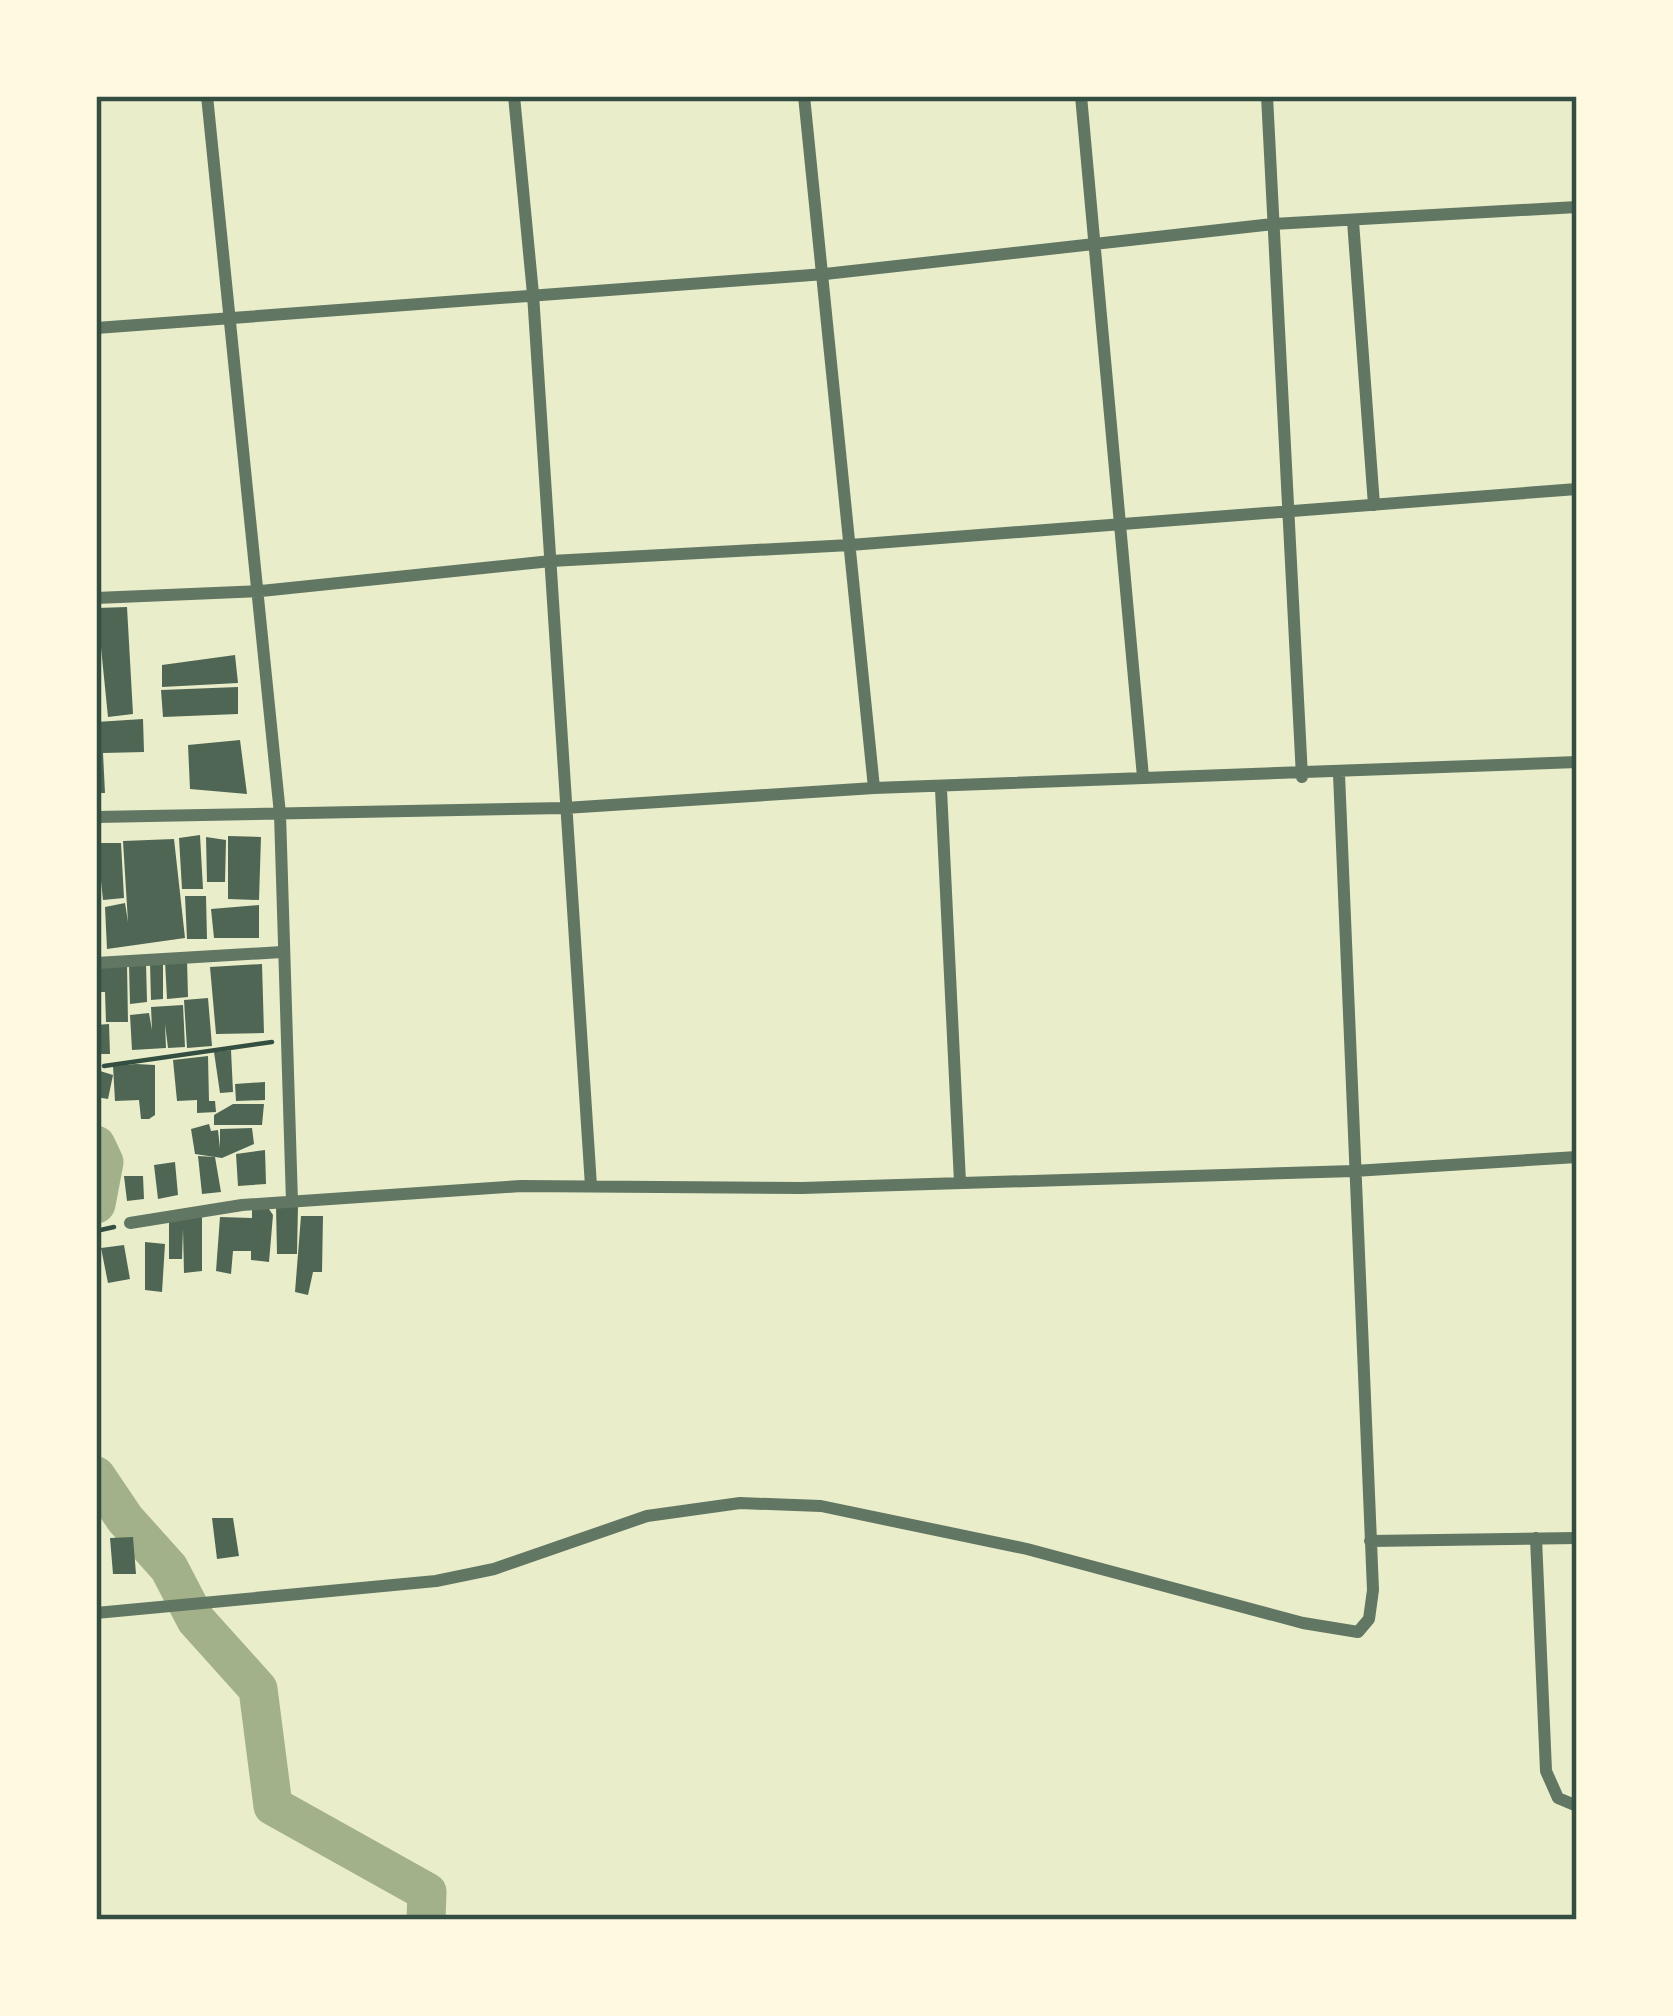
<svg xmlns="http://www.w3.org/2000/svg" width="1673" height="2016" font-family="'Space Grotesk',sans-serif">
	<rect width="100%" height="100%" fill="#e9edc9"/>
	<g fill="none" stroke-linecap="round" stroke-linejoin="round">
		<path stroke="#a3b18a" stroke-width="39" d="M 96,1145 L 104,1162 L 96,1204
			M 96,1476 L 125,1519 L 169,1568 L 196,1620 L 258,1689 L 273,1806 L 427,1892 L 426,1920"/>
	</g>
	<path fill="#4f6655" d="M 127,607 L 133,714 L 108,717 L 97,608 Z
		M 235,655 L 238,683 L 162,687 L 162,665 Z
		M 238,687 L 238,714 L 163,717 L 161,690 Z
		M 143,719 L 144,752 L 103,753 L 105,793 L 96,793 L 96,722 Z
		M 240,740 L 247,794 L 190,789 L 188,745 Z
		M 200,835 L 203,889 L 182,889 L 179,838 Z
		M 228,836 L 261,837 L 259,900 L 228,899 Z
		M 206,837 L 226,840 L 225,882 L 207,882 Z
		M 174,839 L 185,938 L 107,949 L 105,907 L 125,903 L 128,922 L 123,841 Z
		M 97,843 L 121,843 L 124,898 L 103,900 Z
		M 185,896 L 206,896 L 207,939 L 187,939 Z
		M 259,905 L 259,938 L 214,938 L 211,909 Z
		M 187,960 L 188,997 L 167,999 L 165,961 Z
		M 163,962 L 163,999 L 151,1000 L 150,963 Z
		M 146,963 L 147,1002 L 130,1004 L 129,964 Z
		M 127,964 L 128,1022 L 106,1022 L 105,992 L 96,992 L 96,967 Z
		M 262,964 L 264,1033 L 216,1034 L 210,967 Z
		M 208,998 L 212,1046 L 187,1048 L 184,1000 Z
		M 183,1005 L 185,1047 L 168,1048 L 165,1024 L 166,1048 L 132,1050 L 130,1015 L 149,1013 L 152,1030 L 151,1007 Z
		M 109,1024 L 110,1054 L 96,1054 L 96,1025 Z
		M 231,1050 L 233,1092 L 220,1093 L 214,1052 Z
		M 208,1056 L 209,1101 L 215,1101 L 216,1112 L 197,1113 L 197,1100 L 177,1101 L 173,1060 Z
		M 136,1064 L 155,1065 L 155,1115 L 149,1119 L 141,1119 L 139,1100 L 115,1101 L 113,1066 Z
		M 100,1071 L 113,1075 L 108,1099 L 96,1097 Z
		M 265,1082 L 265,1100 L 236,1101 L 235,1084 Z
		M 233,1104 L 264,1104 L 262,1125 L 214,1125 L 214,1115 Z
		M 209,1124 L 211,1131 L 218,1130 L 220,1148 L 220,1129 L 252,1128 L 254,1144 L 222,1158 L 195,1154 L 191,1129 Z
		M 265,1150 L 266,1184 L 238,1186 L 236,1154 Z
		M 198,1156 L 215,1157 L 221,1192 L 202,1194 Z
		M 175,1162 L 178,1195 L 158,1199 L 154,1165 Z
		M 124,1176 L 143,1176 L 144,1199 L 127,1201 Z
		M 298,1205 L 297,1254 L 277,1254 L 276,1206 Z
		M 252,1209 L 269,1209 L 273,1215 L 269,1262 L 251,1260 L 251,1251 L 233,1251 L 231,1274 L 216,1271 L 220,1217 L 252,1218 Z
		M 202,1216 L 202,1271 L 184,1273 L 183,1229 L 182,1259 L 169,1259 L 169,1218 Z
		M 301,1216 L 323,1216 L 322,1272 L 313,1272 L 308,1295 L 295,1292 Z
		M 145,1242 L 165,1244 L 162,1292 L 145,1290 Z
		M 124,1245 L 130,1279 L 108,1283 L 101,1248 Z
		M 212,1518 L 233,1518 L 239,1556 L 217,1559 Z
		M 133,1537 L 136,1574 L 113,1574 L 110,1538 Z"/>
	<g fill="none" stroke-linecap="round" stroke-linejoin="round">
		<path stroke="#344e41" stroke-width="4.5" d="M 104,1066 L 272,1042
			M 96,1231 L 114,1227"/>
		<path stroke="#617663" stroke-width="12" d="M 207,96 L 280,814 L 292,1202
			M 514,96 L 533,294 L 591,1186
			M 804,96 L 874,788
			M 1081,96 L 1143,777
			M 1267,96 L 1302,777
			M 1353,221 L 1374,505
			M 96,328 L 825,274 L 1273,224 L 1577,207
			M 96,598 L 261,591 L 551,561 L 850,545 L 1577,489
			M 941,789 L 960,1182
			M 96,817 L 565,808 L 874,788 L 1577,762
			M 96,963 L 282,952
			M 130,1223 L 242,1205 L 521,1186 L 802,1188 L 1354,1171 L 1577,1157
			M 1536,1538 L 1546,1771 L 1558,1798 L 1577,1806
			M 1370,1541 L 1577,1538
			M 96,1613 L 436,1581 L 494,1569 L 647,1516 L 740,1503 L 821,1506 L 1027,1549 L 1303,1623 L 1358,1632 L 1369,1619 L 1373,1590 L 1339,774"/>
	</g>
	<rect width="1673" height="2016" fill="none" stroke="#fefae0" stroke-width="198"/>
	<rect x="99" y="99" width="1475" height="1818" fill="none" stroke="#344e41" stroke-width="4.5"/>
</svg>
